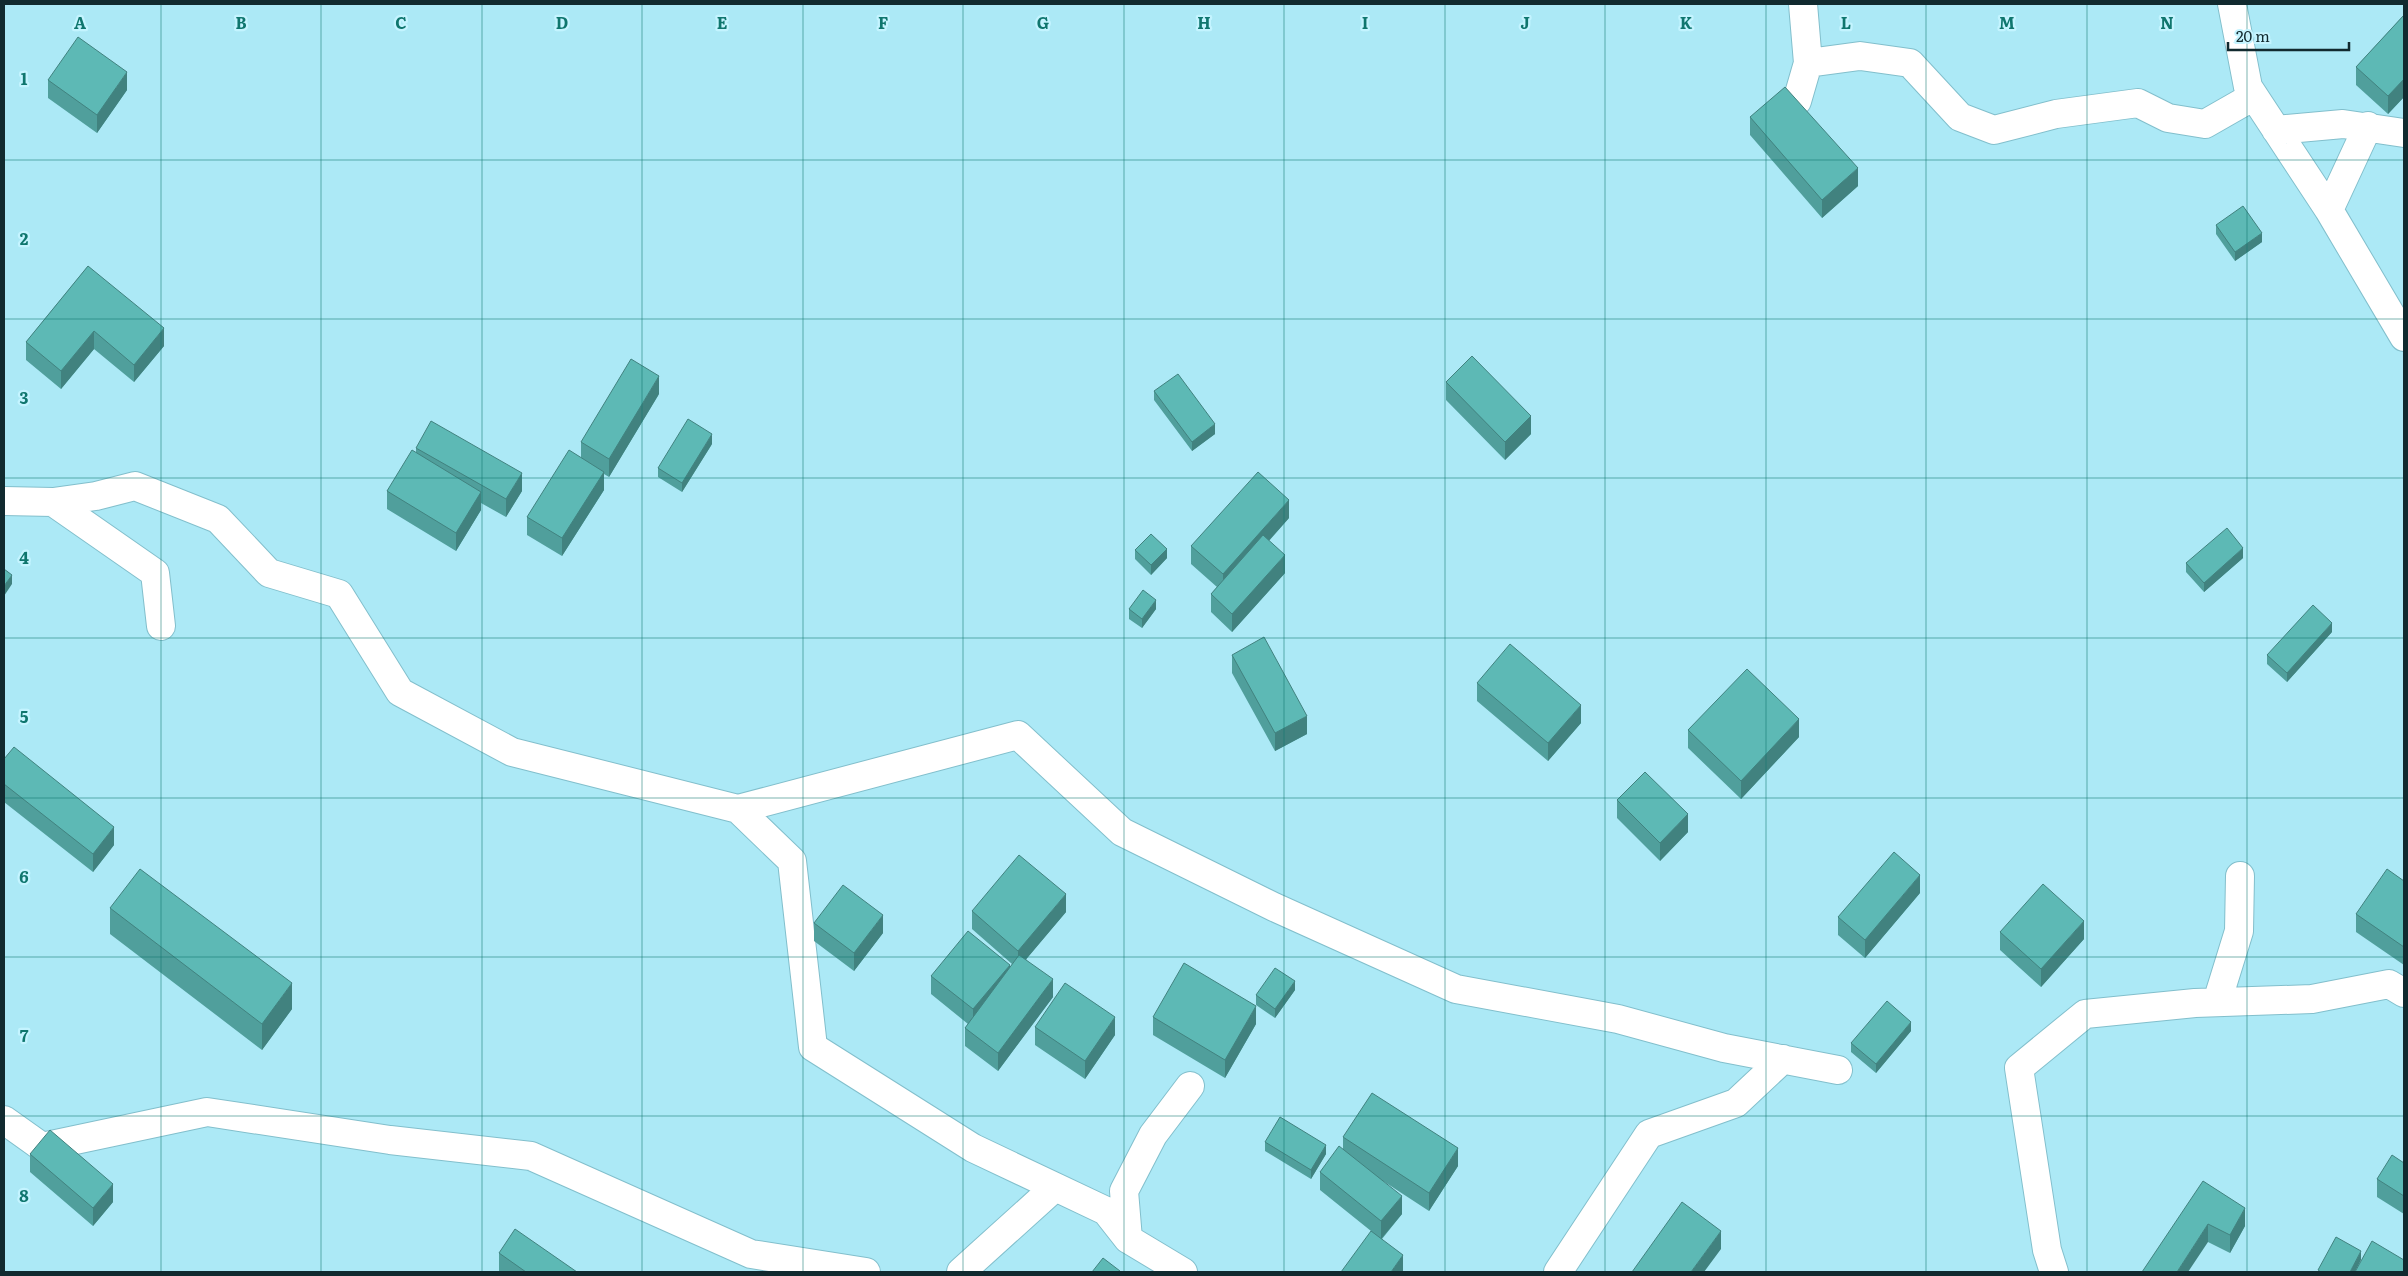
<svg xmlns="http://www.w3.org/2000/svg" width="2408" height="1276" font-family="Literata,serif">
	<rect width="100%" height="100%" fill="#ace9f6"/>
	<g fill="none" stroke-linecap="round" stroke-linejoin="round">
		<g stroke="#82bfcc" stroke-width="30">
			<path id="minor" d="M 2232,4 L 2248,87 L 2329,210 L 2404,337
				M 1808,63 L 1860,56 L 1910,63 L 1960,117 L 1994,130 L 2056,114 L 2138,103 L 2168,118 L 2205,124 L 2254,96
				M 1797,101 L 1808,63 L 1803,4
				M 2276,130 L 2343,124 L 2404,133
				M 2329,210 L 2368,126
				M 4,501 L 53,502 L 155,573 L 161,626
				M 53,502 L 96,496 L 135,486 L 218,519 L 269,573 L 339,594 L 400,692 L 512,752 L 738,809 L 1018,735 L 1122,832 L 1274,907 L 1456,989 L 1618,1019 L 1724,1048 L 1838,1070
				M 738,809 L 792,861 L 813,1047 L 973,1148 L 1106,1211 L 1128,1239 L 1183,1272
				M 2217,1002 L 2239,931 L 2240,876
				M 4,1120 L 42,1147 L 207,1112 L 390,1140 L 531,1156 L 751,1254 L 866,1272
				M 1128,1239 L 1124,1191 L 1153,1135 L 1190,1086
				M 961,1272 L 1055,1187
				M 1558,1272 L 1649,1134 L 1736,1103 L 1783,1059
				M 2054,1272 L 2047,1250 L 2019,1068 L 2085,1014 L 2195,1003 L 2312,999 L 2389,984 L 2404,993"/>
		</g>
		<use href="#minor" stroke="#fff" stroke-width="28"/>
	</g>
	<path fill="#509f9c" d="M 2404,15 L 2404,97 L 2388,114 L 2356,85 L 2356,67 Z
		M 48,80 L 127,90 L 97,133 L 48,98 Z
		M 1750,117 L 1858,186 L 1822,218 L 1750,135 Z
		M 2216,225 L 2262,242 L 2235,261 L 2216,234 Z
		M 88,266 L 164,346 L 134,382 L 94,349 L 61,389 L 26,360 L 26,342 Z
		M 1446,382 L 1531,434 L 1505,460 L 1446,400 Z
		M 1154,391 L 1215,434 L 1192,451 L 1154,400 Z
		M 659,394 L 609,477 L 604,474 L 604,490 L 562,556 L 527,535 L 527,517 L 581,458 L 581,442 Z
		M 712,444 L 682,492 L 658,477 L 658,468 Z
		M 416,448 L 522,491 L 506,517 L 481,503 L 481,510 L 456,551 L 387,509 L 387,491 L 416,453 Z
		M 1289,518 L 1269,541 L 1285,573 L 1232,632 L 1211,612 L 1211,594 L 1217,587 L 1191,564 L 1191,546 Z
		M 1135,550 L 1167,558 L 1151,575 L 1135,559 Z
		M 2243,558 L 2204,592 L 2186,572 L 2186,563 Z
		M 1129,609 L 1156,609 L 1142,628 L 1129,619 Z
		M 2332,632 L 2287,682 L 2267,664 L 2267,655 Z
		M 1232,655 L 1307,734 L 1275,751 L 1232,673 Z
		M 1477,683 L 1581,723 L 1548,761 L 1477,701 Z
		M 1688,730 L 1799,737 L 1741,799 L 1688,748 Z
		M 4,759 L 114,845 L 93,872 L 4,802 Z
		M 1617,800 L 1688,832 L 1660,861 L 1617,818 Z
		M 2404,881 L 2404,965 L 2356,932 L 2356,914 Z
		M 1920,893 L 1865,958 L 1838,935 L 1838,917 Z
		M 110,908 L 292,1009 L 262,1050 L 110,934 Z
		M 972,911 L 1066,912 L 1026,959 L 1053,997 L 998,1071 L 965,1046 L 965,1028 L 968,1024 L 931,994 L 931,976 L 1010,968 L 1012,964 L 972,929 Z
		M 814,923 L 883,933 L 854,971 L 814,941 Z
		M 2000,932 L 2084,939 L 2041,987 L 2000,950 Z
		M 1295,990 L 1275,1018 L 1256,1005 L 1256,995 Z
		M 1153,1017 L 1256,1024 L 1225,1078 L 1153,1035 Z
		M 1035,1027 L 1115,1035 L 1085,1079 L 1035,1045 Z
		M 1911,1031 L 1876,1073 L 1851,1052 L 1851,1043 Z
		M 1343,1137 L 1458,1166 L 1429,1211 L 1380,1179 L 1402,1214 L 1382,1239 L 1403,1272 L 1371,1231 L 1320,1190 L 1320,1172 L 1343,1150 Z
		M 1265,1142 L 1326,1154 L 1311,1179 L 1265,1151 Z
		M 30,1154 L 113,1202 L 93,1226 L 30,1172 Z
		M 2404,1163 L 2404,1214 L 2377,1197 L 2377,1179 Z
		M 2203,1181 L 2245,1226 L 2230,1253 L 2208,1242 Z
		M 499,1253 L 577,1272 L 500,1272 L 499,1271 Z"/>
	<path fill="#41827f" d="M 127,72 L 127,90 L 97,133 L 97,115 Z
		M 2404,79 L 2404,97 L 2388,114 L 2388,96 Z
		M 1858,168 L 1858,186 L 1822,218 L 1822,200 Z
		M 2262,233 L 2262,242 L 2235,261 L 2235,252 Z
		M 164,328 L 164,346 L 134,382 L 134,365 Z
		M 94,331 L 94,349 L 61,389 L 61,371 Z
		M 659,376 L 659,394 L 609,477 L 609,459 Z
		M 1531,416 L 1531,434 L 1505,460 L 1505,442 Z
		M 1215,424 L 1215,434 L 1192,451 L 1192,442 Z
		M 712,434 L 712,444 L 682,492 L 682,483 Z
		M 604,472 L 604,490 L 562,556 L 562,538 Z
		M 522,473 L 522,491 L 506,517 L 506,499 Z
		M 481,492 L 481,510 L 456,551 L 456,533 Z
		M 1289,500 L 1289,518 L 1223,592 L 1223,574 Z
		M 2243,548 L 2243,558 L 2204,592 L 2204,583 Z
		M 1167,549 L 1167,558 L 1151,575 L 1151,565 Z
		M 1285,555 L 1285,573 L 1232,632 L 1232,614 Z
		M 12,575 L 12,584 L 4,596 L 4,586 Z
		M 1156,600 L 1156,609 L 1142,628 L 1142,619 Z
		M 2332,623 L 2332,632 L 2287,682 L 2287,673 Z
		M 1581,705 L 1581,723 L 1548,761 L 1548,743 Z
		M 1307,716 L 1307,734 L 1275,751 L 1275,733 Z
		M 1799,719 L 1799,737 L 1741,799 L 1741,781 Z
		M 1688,814 L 1688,832 L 1660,861 L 1660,843 Z
		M 114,827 L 114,845 L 93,872 L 93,854 Z
		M 1920,875 L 1920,893 L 1865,958 L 1865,940 Z
		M 1066,894 L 1066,912 L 1018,969 L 1018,951 Z
		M 883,915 L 883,933 L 854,971 L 854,953 Z
		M 2084,921 L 2084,939 L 2041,987 L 2041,969 Z
		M 1010,965 L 1010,983 L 973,1027 L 973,1009 Z
		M 1053,979 L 1053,997 L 998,1071 L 998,1053 Z
		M 1295,981 L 1295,990 L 1275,1018 L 1275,1009 Z
		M 292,983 L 292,1009 L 262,1050 L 262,1024 Z
		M 1256,1006 L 1256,1024 L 1225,1078 L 1225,1060 Z
		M 1115,1017 L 1115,1035 L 1085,1079 L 1085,1061 Z
		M 1911,1022 L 1911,1031 L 1876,1073 L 1876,1064 Z
		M 1326,1145 L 1326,1154 L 1311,1179 L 1311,1170 Z
		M 1458,1148 L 1458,1166 L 1429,1211 L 1429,1193 Z
		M 113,1184 L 113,1202 L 93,1226 L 93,1208 Z
		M 1402,1196 L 1402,1214 L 1381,1239 L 1381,1221 Z
		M 2245,1208 L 2245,1226 L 2230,1253 L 2230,1235 Z
		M 2208,1224 L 2208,1242 L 2188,1272 L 2177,1272 Z
		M 1721,1231 L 1721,1249 L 1704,1272 L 1691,1272 Z
		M 2361,1251 L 2361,1260 L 2355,1272 L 2350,1272 Z
		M 1403,1255 L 1403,1272 L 1391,1272 Z"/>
	<path fill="#5db9b5" stroke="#41827f" d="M 2404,15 L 2404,79 L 2388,96 L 2356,67 Z
		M 78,37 L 127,72 L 97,115 L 48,80 Z
		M 1785,87 L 1858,168 L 1822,200 L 1750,117 Z
		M 2243,206 L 2262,233 L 2235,252 L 2216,225 Z
		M 88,266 L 164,328 L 134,365 L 94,331 L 61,371 L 26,342 Z
		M 1472,356 L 1531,416 L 1505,442 L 1446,382 Z
		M 631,359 L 659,376 L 609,459 L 581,442 Z
		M 1178,374 L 1215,424 L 1192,442 L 1154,391 Z
		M 688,419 L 712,434 L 682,483 L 658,468 Z
		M 431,421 L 522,473 L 506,499 L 416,448 Z
		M 412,450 L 481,492 L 456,533 L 387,491 Z
		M 569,450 L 604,472 L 562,538 L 527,517 Z
		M 1258,472 L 1289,500 L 1223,574 L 1191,546 Z
		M 2227,528 L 2243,548 L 2204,583 L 2186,563 Z
		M 1151,534 L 1167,549 L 1151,565 L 1135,550 Z
		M 1263,535 L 1285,555 L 1232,614 L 1211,594 Z
		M 4,569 L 12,575 L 4,586 Z
		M 1143,590 L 1156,600 L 1142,619 L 1129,609 Z
		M 2313,605 L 2332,623 L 2287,673 L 2267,655 Z
		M 1264,637 L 1307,716 L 1275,733 L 1232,655 Z
		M 1510,644 L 1581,705 L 1548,743 L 1477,683 Z
		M 1747,669 L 1799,719 L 1741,781 L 1688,730 Z
		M 14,747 L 114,827 L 93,854 L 4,784 L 4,759 Z
		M 1645,772 L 1688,814 L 1660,843 L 1617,800 Z
		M 1894,852 L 1920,875 L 1865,940 L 1838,917 Z
		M 1019,855 L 1066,894 L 1018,951 L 972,911 Z
		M 140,869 L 292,983 L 262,1024 L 110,908 Z
		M 2387,869 L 2404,881 L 2404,947 L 2356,914 Z
		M 2043,884 L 2084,921 L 2041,969 L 2000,932 Z
		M 843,885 L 883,915 L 854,953 L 814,923 Z
		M 968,931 L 1010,965 L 973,1009 L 931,976 Z
		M 1019,955 L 1053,979 L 998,1053 L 965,1028 Z
		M 1184,963 L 1256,1006 L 1225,1060 L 1153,1017 Z
		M 1275,968 L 1295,981 L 1275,1009 L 1256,995 Z
		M 1065,983 L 1115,1017 L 1085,1061 L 1035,1027 Z
		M 1887,1001 L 1911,1022 L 1876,1064 L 1851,1043 Z
		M 1372,1093 L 1458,1148 L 1429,1193 L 1343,1137 Z
		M 1280,1117 L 1326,1145 L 1311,1170 L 1265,1142 Z
		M 50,1130 L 113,1184 L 93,1208 L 30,1154 Z
		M 1339,1146 L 1402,1196 L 1381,1221 L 1320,1172 Z
		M 2392,1155 L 2404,1163 L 2404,1196 L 2377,1179 Z
		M 2203,1181 L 2245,1208 L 2230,1235 L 2208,1224 L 2177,1272 L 2142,1272 Z
		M 1682,1202 L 1721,1231 L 1691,1272 L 1632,1272 Z
		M 515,1229 L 577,1272 L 526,1272 L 499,1253 Z
		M 1371,1231 L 1403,1255 L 1391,1272 L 1341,1272 Z
		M 2336,1237 L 2361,1251 L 2350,1272 L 2321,1272 L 2318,1270 Z
		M 2372,1241 L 2404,1260 L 2404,1272 L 2355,1272 Z
		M 1103,1258 L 1120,1271 L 1119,1272 L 1092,1272 Z"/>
	<path fill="none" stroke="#0f766e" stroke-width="1" stroke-opacity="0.55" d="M 161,4 L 161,1272M 321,4 L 321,1272M 482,4 L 482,1272M 642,4 L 642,1272M 803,4 L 803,1272M 963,4 L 963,1272M 1124,4 L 1124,1272M 1284,4 L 1284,1272M 1445,4 L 1445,1272M 1605,4 L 1605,1272M 1766,4 L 1766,1272M 1926,4 L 1926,1272M 2087,4 L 2087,1272M 2247,4 L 2247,1272M 4,160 L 2404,160M 4,319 L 2404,319M 4,478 L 2404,478M 4,638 L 2404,638M 4,798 L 2404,798M 4,957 L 2404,957M 4,1116 L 2404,1116"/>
	<g font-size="16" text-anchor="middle" font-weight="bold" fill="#0f766e" stroke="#c4f4ff" stroke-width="4.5" stroke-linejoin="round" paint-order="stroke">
		<text x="80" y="29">A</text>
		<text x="241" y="29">B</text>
		<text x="401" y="29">C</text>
		<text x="562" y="29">D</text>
		<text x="722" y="29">E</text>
		<text x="883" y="29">F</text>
		<text x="1043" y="29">G</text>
		<text x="1204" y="29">H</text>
		<text x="1365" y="29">I</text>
		<text x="1525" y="29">J</text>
		<text x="1686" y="29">K</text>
		<text x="1846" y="29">L</text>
		<text x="2007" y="29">M</text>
		<text x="2167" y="29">N</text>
		<text x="24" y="85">1</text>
		<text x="24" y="245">2</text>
		<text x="24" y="404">3</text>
		<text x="24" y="564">4</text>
		<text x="24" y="723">5</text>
		<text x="24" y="883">6</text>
		<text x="24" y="1042">7</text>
		<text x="24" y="1202">8</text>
	</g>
	<rect width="2408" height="1276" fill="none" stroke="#112a2f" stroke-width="10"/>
	<path d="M2228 42v8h121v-8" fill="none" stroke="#112a2f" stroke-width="2.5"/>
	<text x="2236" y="42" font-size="15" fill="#112a2f" stroke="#c4f4ff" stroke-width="4" paint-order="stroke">20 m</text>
</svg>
